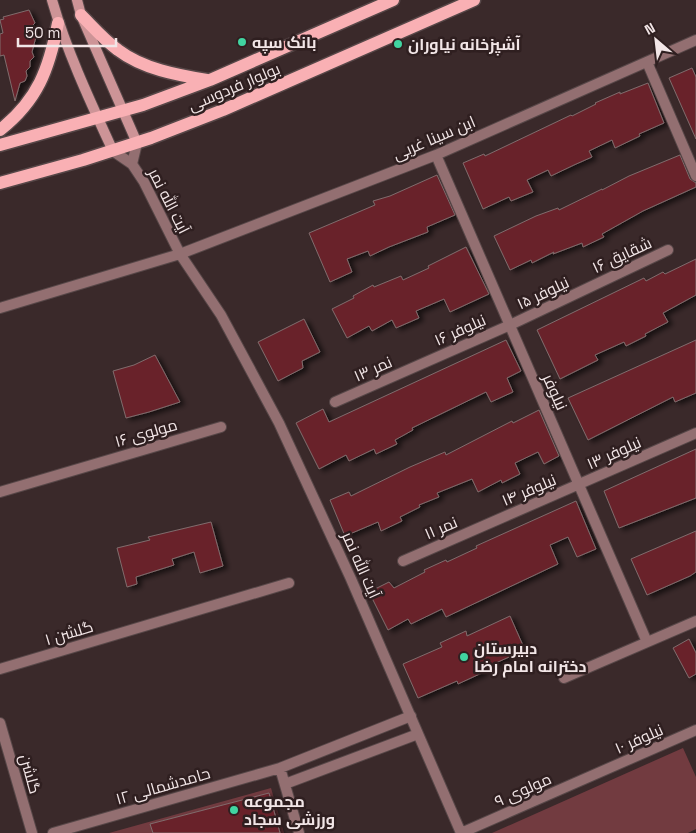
<svg xmlns="http://www.w3.org/2000/svg" width="696" height="833" font-family="'Space Grotesk',Cairo,sans-serif">
	<defs>
		<filter id="shadow"><feDropShadow dx="4.5" dy="2.5" stdDeviation="2.5" flood-color="#0009"/></filter>
	</defs>
	<rect width="100%" height="100%" fill="#3a292a"/>
	<path fill="#723b40" d="M 683,748 L 696,777 L 696,829 L 688,833 L 492,833 Z
		M 271,788 L 284,833 L 109,833 Z"/>
	<path fill="#69222c" stroke="#806c6c" filter="url(#shadow)" d="M 29,10 L 35,23 L 33,25 L 37,33 L 32,52 L 34,57 L 30,61 L 30,67 L 26,71 L 27,76 L 25,81 L 20,83 L 15,101 L 4,55 L 0,56 L 0,34 L 3,33 L 0,20 L 4,19 L 3,17 Z
		M 692,68 L 696,77 L 696,139 L 669,78 Z
		M 648,83 L 664,123 L 639,134 L 640,136 L 615,148 L 612,140 L 589,151 L 592,157 L 574,165 L 551,176 L 548,170 L 527,180 L 533,192 L 511,201 L 509,197 L 483,209 L 463,163 L 484,154 L 485,156 L 571,115 L 572,116 L 596,104 L 595,103 L 620,92 L 620,94 Z
		M 680,155 L 690,179 L 696,183 L 696,187 L 643,211 L 602,234 L 604,237 L 583,247 L 582,243 L 553,254 L 554,252 L 532,263 L 531,260 L 510,270 L 494,236 L 536,216 L 558,208 L 559,210 L 602,189 L 602,190 L 629,176 Z
		M 437,175 L 455,215 L 427,227 L 428,232 L 389,247 L 370,256 L 368,251 L 347,259 L 352,272 L 330,282 L 309,233 L 375,205 L 373,201 L 390,196 Z
		M 466,247 L 489,294 L 450,312 L 444,299 L 416,311 L 419,318 L 396,328 L 392,320 L 372,331 L 369,326 L 347,338 L 332,309 L 354,298 L 353,296 L 373,285 L 374,287 L 401,276 L 403,280 L 429,268 L 428,266 Z
		M 696,259 L 696,295 L 663,313 L 668,322 L 645,334 L 646,336 L 626,346 L 624,342 L 595,355 L 598,360 L 560,379 L 537,330 L 644,278 L 646,281 L 663,272 L 665,274 Z
		M 304,319 L 320,352 L 302,361 L 303,368 L 278,381 L 258,342 Z
		M 506,340 L 521,371 L 507,378 L 513,392 L 491,402 L 486,392 L 412,428 L 413,430 L 395,440 L 397,444 L 376,454 L 374,449 L 349,461 L 346,455 L 319,469 L 296,423 L 323,409 L 329,422 Z
		M 696,340 L 696,393 L 675,402 L 673,397 L 588,440 L 568,398 Z
		M 155,355 L 180,402 L 149,412 L 126,418 L 113,371 L 134,365 Z
		M 539,410 L 559,456 L 544,464 L 538,452 L 515,463 L 520,474 L 502,483 L 501,480 L 478,492 L 472,479 L 437,493 L 439,497 L 419,505 L 420,507 L 400,517 L 402,521 L 381,531 L 378,522 L 345,536 L 330,500 L 349,492 L 351,496 L 410,467 L 445,452 L 446,455 L 512,421 L 513,423 Z
		M 696,449 L 696,498 L 619,528 L 604,491 Z
		M 576,501 L 596,549 L 577,557 L 568,537 L 550,545 L 558,564 L 446,617 L 442,609 L 411,624 L 408,619 L 388,630 L 369,592 L 389,582 L 394,588 L 425,572 L 424,570 L 446,560 L 447,562 L 477,548 L 476,546 Z
		M 211,522 L 223,566 L 200,573 L 194,552 L 172,559 L 174,565 L 136,577 L 137,584 L 127,587 L 117,548 L 150,540 L 148,537 Z
		M 696,531 L 696,572 L 690,576 L 647,595 L 631,559 Z
		M 510,616 L 525,650 L 482,669 L 484,672 L 458,684 L 457,681 L 418,698 L 403,664 L 442,647 L 440,643 L 466,631 L 467,636 Z
		M 689,639 L 696,653 L 696,674 L 689,678 L 673,648 Z
		M 269,793 L 280,833 L 153,833 L 150,824 Z"/>
	<g fill="none" stroke-linecap="round" stroke-linejoin="round">
		<g stroke="#574748" stroke-width="12">
			<path id="street" d="M 647,62 L 696,176
				M 113,151 L 132,164 L 144,182 L 180,254 L 221,315 L 279,423 L 351,579 L 461,833
				M 436,155 L 647,642
				M 132,164 L 137,143
				M 0,308 L 180,254 L 436,155 L 696,40
				M 335,402 L 510,325 L 668,250
				M 0,492 L 221,427
				M 403,561 L 696,433
				M 0,669 L 289,583
				M 564,678 L 696,621
				M 0,723 L 32,833
				M 280,768 L 299,833
				M 285,784 L 418,734
				M 53,833 L 280,768 L 411,716
				M 461,833 L 696,730"/>
		</g>
		<g stroke="#574748" stroke-width="12">
			<path id="secondary" d="M 52,0 C 67,52 90,101 113,151
				M 77,0 L 81,15 L 137,143"/>
		</g>
		<g stroke="#574748" stroke-width="15">
			<path id="primary" d="M 81,15 C 93,27 104,40 118,50 C 143,69 177,75 207,80
				M 0,130 C 38,100 49,69 58,23
				M 0,145 L 143,105 L 210,80 L 393,0
				M 0,183 L 83,160 L 151,138 L 223,110 L 474,0"/>
		</g>
		<use href="#street" stroke="#936f71" stroke-width="10"/>
		<use href="#secondary" stroke="#cd9497" stroke-width="10"/>
		<use href="#primary" stroke="#f9b0b4" stroke-width="12"/>
	</g>
	<g fill="#41d4a1" stroke="#2f1f20" stroke-width="2">
		<circle cx="242" cy="42" r="5"/>
		<circle cx="398" cy="44" r="5"/>
		<circle cx="464" cy="657" r="5"/>
		<circle cx="234" cy="810" r="5"/>
	</g>
	<g text-anchor="middle" dominant-baseline="central" stroke-width="5" stroke-linejoin="round" paint-order="stroke">
		<g font-size="16" font-weight="bold" fill="#f2e6e7" stroke="#2f1f20" text-anchor="start">
			<text x="252" y="42">بانک سپه</text>
			<text x="408" y="44">آشپزخانه نیاوران</text>
			<text x="474" y="648">دبیرستان<tspan x="474" dy="18">دخترانه امام رضا</tspan></text>
			<text x="244" y="801">مجموعه<tspan x="244" dy="18">ورزشی سجاد</tspan></text>
		</g>
		<g font-size="16" fill="#f2e6e7" stroke="#2f1f20">
			<text transform="translate(234 87) rotate(-23)">بولوار فردوسی</text>
			<text transform="translate(434 138) rotate(-23)">ابن سینا غربی</text>
			<text transform="translate(169 201) rotate(63)">آیت الله نمر</text>
			<text transform="translate(622 255) rotate(-25)">شقایق ۱۶</text>
			<text transform="translate(543 293) rotate(-25)">نیلوفر ۱۵</text>
			<text transform="translate(460 330) rotate(-24)">نیلوفر ۱۶</text>
			<text transform="translate(373 369) rotate(-24)">نمر ۱۳</text>
			<text transform="translate(555 392) rotate(66)">نیلوفر</text>
			<text transform="translate(146 433) rotate(-16)">مولوی ۱۶</text>
			<text transform="translate(614 453) rotate(-24)">نیلوفر ۱۳</text>
			<text transform="translate(529 490) rotate(-23)">نیلوفر ۱۴</text>
			<text transform="translate(441 528) rotate(-23)">نمر ۱۱</text>
			<text transform="translate(361 565) rotate(66)">آیت الله نمر</text>
			<text transform="translate(69 633) rotate(-17)">گلشن ۱</text>
			<text transform="translate(639 739) rotate(-24)">نیلوفر ۱۰</text>
			<text transform="translate(30 774) rotate(74)">گلشن</text>
			<text transform="translate(163 786) rotate(-16)">حامدشمالی ۱۲</text>
			<text transform="translate(523 790) rotate(-24)">مولوی ۹</text>
		</g>
	</g>
	<g transform="translate(656 40) rotate(332)" stroke="#2f1f20" stroke-width="4" paint-order="stroke">
	<path d="M0-4L9 19L0 12L-9 19Z" fill="#f2e6e7"/>
	<text y="-8" font-size="14" font-weight="bold" text-anchor="middle" fill="#f2e6e7">N</text>
	</g>
	<path d="M18 38v8h98v-8" fill="none" stroke="#f2e6e7" stroke-width="2.5"/>
	<text x="25" y="38" font-size="15" fill="#f2e6e7" stroke="#2f1f20" stroke-width="4" paint-order="stroke">50 m</text>
</svg>
